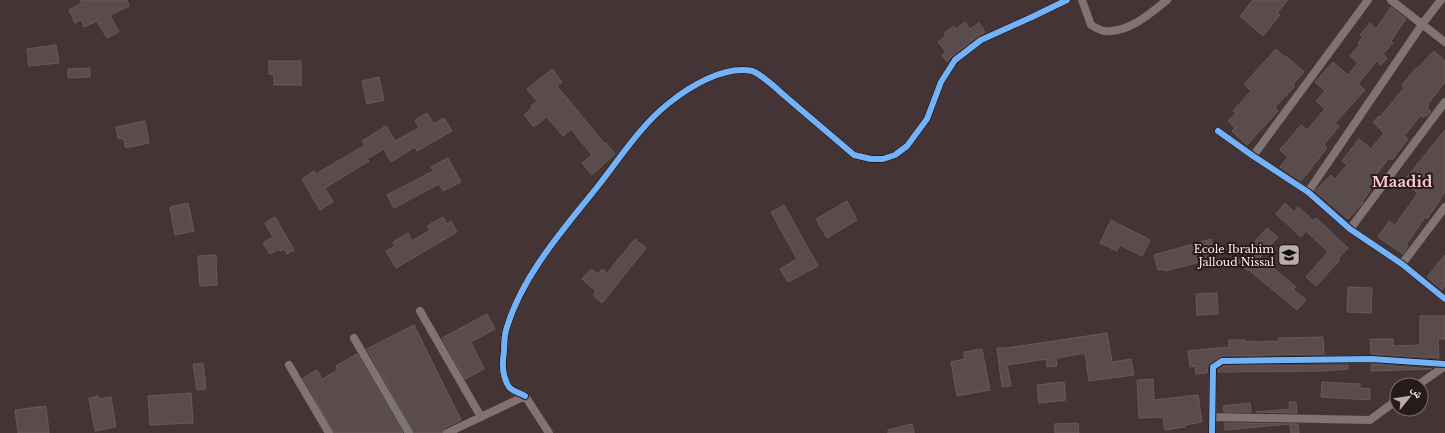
<svg xmlns="http://www.w3.org/2000/svg" width="1445" height="433" font-family="'Libre Baskerville','Noto Naskh Arabic',serif">
	<rect width="100%" height="100%" fill="#443435"/>
	<path fill="#5a4c4c" stroke="#685a5b" d="M 80,0 L 127,0 L 129,6 L 110,15 L 119,32 L 107,38 L 97,21 L 84,27 L 81,20 L 75,23 L 69,10 L 82,3 Z
		M 1253,0 L 1288,0 L 1277,13 L 1280,15 L 1263,36 L 1240,16 Z
		M 1391,7 L 1406,19 L 1391,41 L 1393,43 L 1383,54 L 1387,58 L 1381,65 L 1377,61 L 1358,84 L 1365,90 L 1335,123 L 1339,126 L 1324,145 L 1327,148 L 1301,181 L 1280,167 L 1288,157 L 1280,150 L 1301,125 L 1307,130 L 1325,109 L 1316,101 L 1325,91 L 1315,82 L 1333,62 L 1348,75 L 1358,63 L 1350,56 L 1360,44 L 1358,43 L 1363,37 L 1360,35 L 1370,23 L 1376,29 Z
		M 965,22 L 970,29 L 979,23 L 985,32 L 978,36 L 952,56 L 947,62 L 942,55 L 946,52 L 938,42 L 946,36 L 944,33 L 954,26 L 956,29 Z
		M 56,45 L 59,63 L 29,66 L 27,49 Z
		M 1276,49 L 1285,57 L 1286,56 L 1304,72 L 1293,84 L 1295,86 L 1275,107 L 1278,111 L 1247,145 L 1232,131 L 1235,128 L 1228,121 L 1236,113 L 1233,111 L 1251,91 L 1244,84 Z
		M 1434,51 L 1445,61 L 1445,82 L 1428,104 L 1429,105 L 1427,108 L 1431,112 L 1423,118 L 1421,115 L 1404,136 L 1408,139 L 1392,160 L 1389,158 L 1372,180 L 1376,182 L 1369,191 L 1370,191 L 1362,202 L 1363,203 L 1360,206 L 1348,219 L 1315,191 L 1331,175 L 1335,179 L 1347,165 L 1342,161 L 1359,139 L 1371,149 L 1384,133 L 1373,122 L 1379,116 L 1380,117 L 1404,88 L 1402,85 L 1416,68 L 1417,69 Z
		M 269,61 L 301,61 L 301,85 L 274,85 L 274,75 L 269,74 Z
		M 90,68 L 90,77 L 68,78 L 68,69 Z
		M 552,69 L 562,82 L 557,86 L 605,144 L 606,143 L 615,154 L 592,175 L 582,163 L 592,155 L 571,129 L 563,136 L 547,117 L 534,127 L 524,115 L 532,108 L 531,106 L 537,101 L 527,89 Z
		M 379,77 L 384,100 L 367,104 L 362,81 Z
		M 427,113 L 434,124 L 444,118 L 452,131 L 417,151 L 415,147 L 391,162 L 384,149 L 367,159 L 369,161 L 325,188 L 333,202 L 320,210 L 302,179 L 314,171 L 316,174 L 365,145 L 362,141 L 386,126 L 395,141 L 419,128 L 415,120 Z
		M 145,121 L 149,143 L 126,148 L 123,138 L 118,139 L 116,127 Z
		M 1445,130 L 1445,192 L 1427,219 L 1425,217 L 1406,245 L 1408,246 L 1403,254 L 1378,237 L 1389,221 L 1395,225 L 1418,193 L 1406,184 L 1410,180 L 1407,177 Z
		M 448,158 L 461,182 L 443,191 L 439,184 L 394,208 L 387,195 L 433,171 L 431,167 Z
		M 847,201 L 857,220 L 827,238 L 816,219 Z
		M 188,203 L 194,231 L 175,235 L 170,207 Z
		M 1285,203 L 1294,212 L 1298,207 L 1314,221 L 1316,218 L 1348,248 L 1338,259 L 1339,261 L 1316,286 L 1306,277 L 1328,252 L 1306,231 L 1301,237 L 1276,214 Z
		M 784,205 L 818,266 L 788,282 L 780,269 L 797,259 L 771,212 Z
		M 275,217 L 294,250 L 287,254 L 284,249 L 280,251 L 279,249 L 270,254 L 263,243 L 273,237 L 265,223 Z
		M 443,217 L 447,224 L 451,221 L 457,232 L 396,268 L 386,251 L 395,246 L 393,242 L 408,233 L 412,241 L 430,230 L 427,226 Z
		M 1111,220 L 1150,240 L 1142,256 L 1120,245 L 1117,251 L 1100,243 Z
		M 1267,228 L 1278,237 L 1260,257 L 1296,287 L 1293,289 L 1306,300 L 1297,310 L 1249,270 L 1248,271 L 1237,262 Z
		M 635,239 L 646,248 L 602,303 L 593,295 L 596,291 L 582,279 L 591,269 L 598,274 L 602,269 L 607,273 Z
		M 1211,239 L 1216,258 L 1165,271 L 1164,269 L 1158,270 L 1154,255 Z
		M 216,255 L 217,285 L 200,286 L 198,256 Z
		M 1445,255 L 1445,286 L 1442,290 L 1427,277 Z
		M 1348,287 L 1372,288 L 1371,313 L 1347,312 Z
		M 1217,293 L 1218,314 L 1197,315 L 1196,294 Z
		M 487,314 L 495,329 L 471,342 L 484,369 L 465,379 L 442,338 Z
		M 1420,316 L 1445,316 L 1445,339 L 1438,339 L 1439,358 L 1371,354 L 1370,339 L 1393,339 L 1393,346 L 1420,345 Z
		M 414,325 L 461,420 L 444,428 L 442,433 L 414,433 L 367,349 Z
		M 1107,333 L 1112,362 L 1131,359 L 1134,375 L 1089,381 L 1085,353 L 1056,358 L 1057,366 L 1047,367 L 1047,359 L 1007,365 L 1011,386 L 1002,387 L 997,348 L 1007,348 Z
		M 1323,337 L 1324,354 L 1222,356 L 1208,364 L 1207,373 L 1196,374 L 1195,366 L 1190,367 L 1188,351 L 1229,347 L 1229,340 L 1245,340 L 1246,342 L 1253,341 L 1253,342 L 1279,341 L 1278,338 Z
		M 982,349 L 990,390 L 957,396 L 951,362 L 965,359 L 964,352 Z
		M 357,354 L 403,433 L 334,433 L 303,378 L 317,370 L 322,379 L 338,370 L 336,366 Z
		M 203,363 L 206,389 L 197,390 L 193,364 Z
		M 1348,365 L 1348,369 L 1323,371 L 1218,372 L 1218,370 L 1224,366 Z
		M 1371,365 L 1372,364 L 1432,369 L 1371,371 Z
		M 1153,379 L 1154,400 L 1198,395 L 1202,422 L 1185,425 L 1185,427 L 1165,430 L 1163,417 L 1139,418 L 1137,380 Z
		M 1064,382 L 1066,400 L 1039,403 L 1037,385 Z
		M 1322,382 L 1360,384 L 1360,388 L 1370,389 L 1370,400 L 1321,397 Z
		M 191,393 L 193,423 L 150,425 L 148,396 Z
		M 98,396 L 99,399 L 111,397 L 116,427 L 95,431 L 89,398 Z
		M 1289,402 L 1296,402 L 1297,413 L 1256,412 L 1290,409 Z
		M 1250,403 L 1251,412 L 1224,412 L 1223,406 Z
		M 46,406 L 49,433 L 18,433 L 15,410 Z
		M 1078,423 L 1079,433 L 1055,433 L 1054,424 Z
		M 1225,423 L 1298,424 L 1299,433 L 1291,433 L 1290,424 L 1225,430 Z
		M 912,424 L 914,433 L 888,433 L 888,430 Z"/>
	<g fill="none" stroke-linecap="round" stroke-linejoin="round">
		<path stroke="#807373" stroke-width="8" d="M 1082,0 L 1091,25 C 1095,27 1101,31 1105,31 C 1128,33 1150,14 1167,0
			M 1391,0 L 1445,42
			M 1218,131 L 1253,156 L 1308,192 L 1350,229 L 1402,264 L 1445,299
			M 1253,156 L 1368,0
			M 1308,192 L 1423,23 L 1441,0
			M 1350,229 L 1445,102
			M 1402,264 L 1445,207
			M 420,311 L 481,417
			M 354,338 L 409,433
			M 289,365 L 329,433
			M 1418,385 L 1445,366
			M 525,396 C 520,393 512,391 509,387 C 502,376 502,363 504,352 C 504,344 504,335 507,327 C 523,274 564,229 598,186 C 620,158 641,125 669,103 C 689,87 724,65 752,71 C 760,73 778,90 785,96 C 808,116 832,136 854,155 L 871,159 L 883,159 L 895,155 L 907,146 L 927,119 L 941,82 L 955,60 L 981,40 L 1032,17 L 1067,0
			M 1213,417 L 1370,420 L 1397,400
			M 447,433 L 525,396 L 549,433
			M 1212,433 L 1213,367 L 1222,361 L 1372,359 L 1445,364"/>
		<g stroke="#271a1a" stroke-width="8">
			<path id="cycleway" d="M 1218,131 L 1253,156 L 1308,192 L 1350,229 L 1402,264 L 1445,299
				M 525,396 C 520,393 512,391 509,387 C 502,376 502,363 504,352 C 504,344 504,335 507,327 C 523,274 564,229 598,186 C 620,158 641,125 669,103 C 689,87 724,65 752,71 C 760,73 778,90 785,96 C 808,116 832,136 854,155 L 871,159 L 883,159 L 895,155 L 907,146 L 927,119 L 941,82 L 955,60 L 981,40 L 1032,17 L 1067,0
				M 1212,433 L 1213,367 L 1222,361 L 1372,359 L 1445,364"/>
		</g>
		<use href="#cycleway" stroke="#73b2f8" stroke-width="6"/>
	</g>
	<defs>
		<g id="school-square" transform="scale(1.15)"><rect x="-9" y="-9" width="18" height="18" rx="4" fill="#bcacad" stroke="#271a1a"/><path d="M0-5L7-2L0 1L-7-2ZM-4 1L0 2.5L4 1V4Q0 6-4 4Z" fill="#111"/></g>
	</defs>
	<g fill-rule="evenodd">
		<use href="#school-square" x="1289" y="255"/>
	</g>
	<g text-anchor="middle" dominant-baseline="central" stroke-width="4" stroke-linejoin="round" paint-order="stroke">
		<g font-size="11" fill="#fdedee" stroke="#271a1a" text-anchor="end">
			<text x="1274" y="249">Ecole Ibrahim<tspan x="1274" dy="13">Jalloud Nissal</tspan></text>
		</g>
		<g font-size="15" font-weight="bold" fill="#ffcacd" stroke="#271a1a">
			<text x="1402" y="181">Maadid</text>
		</g>
	</g>
	<g transform="translate(1409 397) rotate(60)"><circle r="19" fill="#271a1a" stroke="#7d6e6f"/>
	<path d="M0-3L7 15L0 10L-7 15Z" fill="#bcacad"/>
	<text y="-6" font-size="11" font-weight="bold" text-anchor="middle" fill="#fdedee">ش</text>
	</g>
</svg>
